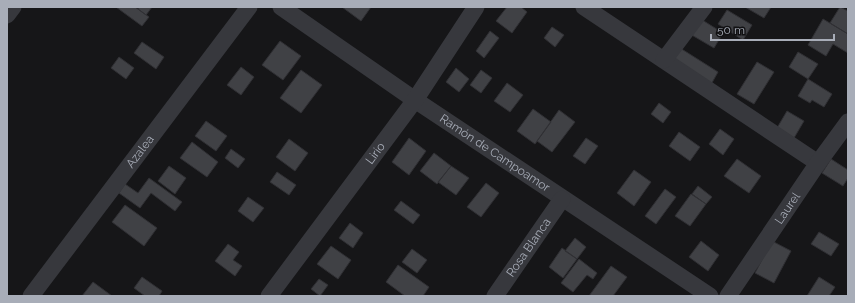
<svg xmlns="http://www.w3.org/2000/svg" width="855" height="303" font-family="Raleway,sans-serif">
	<rect width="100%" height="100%" fill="#161618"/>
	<path fill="#404145" stroke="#303034" d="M 116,7 L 135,7 L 149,17 L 142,26 Z
		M 139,7 L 152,7 L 146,15 L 138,9 Z
		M 342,7 L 371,7 L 361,21 Z
		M 507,7 L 521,7 L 527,12 L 512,33 L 496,21 Z
		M 745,7 L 771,7 L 764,18 Z
		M 840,7 L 848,11 L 848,34 L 830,23 Z
		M 727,10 L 752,25 L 743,40 L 718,24 Z
		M 699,18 L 723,33 L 714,48 L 690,34 Z
		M 823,19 L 848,34 L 848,53 L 833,44 L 826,56 L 808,45 Z
		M 552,27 L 564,35 L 555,47 L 544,38 Z
		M 490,31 L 499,38 L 484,58 L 476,51 Z
		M 280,41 L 301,56 L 283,80 L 262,65 Z
		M 142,42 L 164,57 L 156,69 L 134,53 Z
		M 680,48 L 718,72 L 709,88 L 670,64 Z
		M 798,52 L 818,64 L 808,79 L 789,67 Z
		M 119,57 L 134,68 L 126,79 L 111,68 Z
		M 757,62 L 774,72 L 754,104 L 737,94 Z
		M 241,67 L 254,77 L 241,95 L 227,85 Z
		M 456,68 L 469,79 L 459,92 L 446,82 Z
		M 301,70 L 322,85 L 301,113 L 280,98 Z
		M 481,70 L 492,78 L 481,93 L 470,85 Z
		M 808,79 L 832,94 L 824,107 L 812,100 L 810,103 L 798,96 Z
		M 507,83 L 523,95 L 510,112 L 494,101 Z
		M 659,103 L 671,112 L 663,123 L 651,114 Z
		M 533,109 L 551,122 L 535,144 L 517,131 Z
		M 559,110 L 575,122 L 552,152 L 537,141 Z
		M 787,111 L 804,121 L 794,138 L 777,128 Z
		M 206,121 L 227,136 L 216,151 L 195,136 Z
		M 720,129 L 734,139 L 723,155 L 709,144 Z
		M 679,132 L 700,147 L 690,161 L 669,146 Z
		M 409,138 L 426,151 L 409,175 L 392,162 Z
		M 586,138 L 598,146 L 585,164 L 573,156 Z
		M 289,139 L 308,153 L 295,171 L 276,157 Z
		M 192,142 L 218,162 L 207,177 L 180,158 Z
		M 231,149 L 245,159 L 238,168 L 225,158 Z
		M 434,153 L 451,166 L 437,184 L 420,171 Z
		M 737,159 L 761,176 L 749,193 L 724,176 Z
		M 831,159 L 848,170 L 848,178 L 843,186 L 822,173 Z
		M 169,166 L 186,178 L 175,194 L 158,181 Z
		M 451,166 L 469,178 L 456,195 L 438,182 Z
		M 634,170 L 651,182 L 634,206 L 617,193 Z
		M 277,172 L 296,185 L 289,195 L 270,182 Z
		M 149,178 L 182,202 L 175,211 L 151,193 L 140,208 L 119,193 L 125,184 L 138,193 Z
		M 486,183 L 499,193 L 481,217 L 467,207 Z
		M 698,186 L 712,197 L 706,204 L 692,194 Z
		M 665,189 L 676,197 L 656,224 L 645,216 Z
		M 691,194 L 706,204 L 690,226 L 675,216 Z
		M 248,197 L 264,208 L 253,222 L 238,211 Z
		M 401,201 L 420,215 L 413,224 L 394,210 Z
		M 125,205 L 157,228 L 144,246 L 112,222 Z
		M 350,223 L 363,233 L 353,248 L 339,238 Z
		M 819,232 L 839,244 L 831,256 L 811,244 Z
		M 575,238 L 586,247 L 577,259 L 565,251 Z
		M 701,241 L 719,255 L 708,271 L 689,257 Z
		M 772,241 L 791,251 L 774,283 L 755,273 Z
		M 228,244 L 239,252 L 233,260 L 242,266 L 235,276 L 215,261 Z
		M 331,246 L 351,260 L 338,279 L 317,264 Z
		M 562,248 L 577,259 L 563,278 L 549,267 Z
		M 412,249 L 427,260 L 417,273 L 402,262 Z
		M 579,259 L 597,273 L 593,279 L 587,275 L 573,292 L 561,283 Z
		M 398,265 L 429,287 L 423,296 L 405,296 L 386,282 Z
		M 611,266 L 627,277 L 613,296 L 589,296 Z
		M 142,277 L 162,291 L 159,296 L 145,296 L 134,288 Z
		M 819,277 L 835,287 L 829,296 L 807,296 Z
		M 319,279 L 328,285 L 320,296 L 311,289 Z
		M 93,282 L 112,296 L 82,296 Z"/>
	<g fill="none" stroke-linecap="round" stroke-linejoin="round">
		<g stroke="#37383d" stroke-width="17">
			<path id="s1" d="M 281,7 L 415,100 L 710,296"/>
			<path d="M 584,7 L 818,163"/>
			<path d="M 7,15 L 13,7"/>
			<path d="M 664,60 L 704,7"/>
			<path id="s2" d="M 31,296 L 249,7"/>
			<path id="s3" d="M 269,296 L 415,100 L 476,7"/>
			<path id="s4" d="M 495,296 L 562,199"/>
			<path id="s5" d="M 728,296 L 818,163 L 848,122"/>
		</g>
	</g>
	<g text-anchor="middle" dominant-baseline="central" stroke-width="3" stroke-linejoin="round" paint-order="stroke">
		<g font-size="12" fill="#a8adb8" stroke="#111113">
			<text stroke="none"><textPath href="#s2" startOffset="181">Azalea</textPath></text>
			<text stroke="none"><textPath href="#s3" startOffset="178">Lirio</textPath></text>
			<text stroke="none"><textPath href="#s1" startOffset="259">Ramón de Campoamor</textPath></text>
			<text stroke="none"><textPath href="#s5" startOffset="106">Laurel</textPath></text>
			<text stroke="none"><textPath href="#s4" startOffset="59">Rosa Blanca</textPath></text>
		</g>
	</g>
	<rect width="855" height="303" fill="none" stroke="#a8adb8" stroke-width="16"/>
	<path d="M711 34v6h123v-6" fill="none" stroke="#a8adb8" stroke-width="2"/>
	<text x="717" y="34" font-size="12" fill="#a8adb8" stroke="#111113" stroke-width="3" paint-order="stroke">50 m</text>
</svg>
